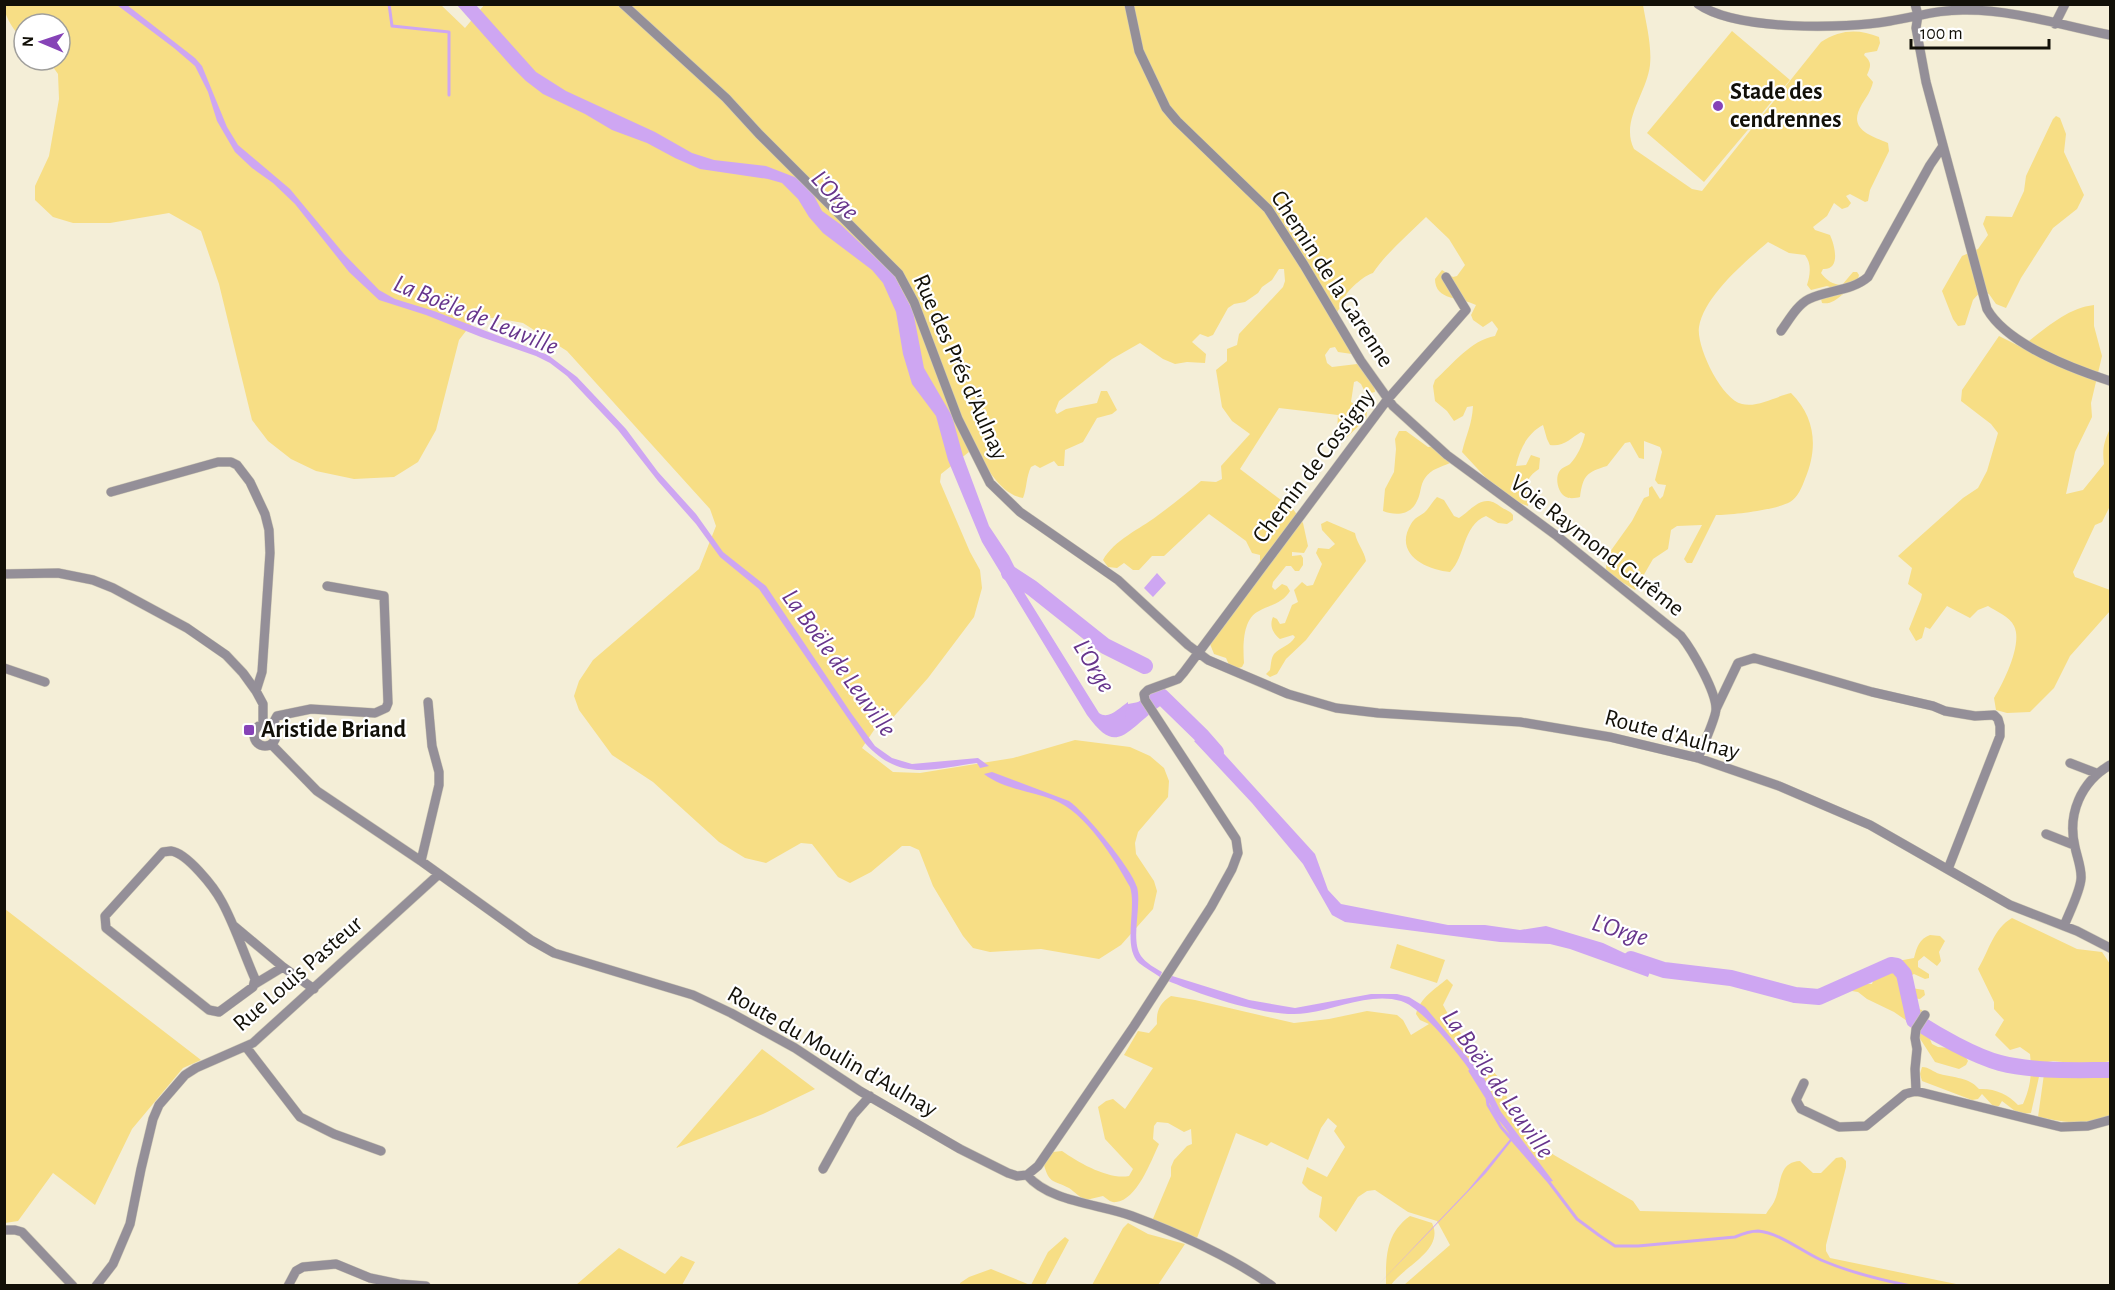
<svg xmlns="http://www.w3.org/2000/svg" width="2115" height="1290" font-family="'Alegreya Sans',sans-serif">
	<rect width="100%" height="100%" fill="#f4eed7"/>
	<path fill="#f7de85" d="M 485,4 L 1643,5 C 1646,23 1652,46 1650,65 C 1647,93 1620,121 1634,149 L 1692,189 L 1702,191 L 1821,42 C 1841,29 1859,29 1879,37 L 1880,43 L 1877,51 L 1865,53 L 1864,55 C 1872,62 1871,66 1867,75 L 1873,82 C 1871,91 1867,96 1862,104 C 1847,129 1869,135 1888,143 L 1889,151 L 1870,190 L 1868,201 L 1865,202 L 1850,194 L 1846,196 L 1851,203 L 1848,207 L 1842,209 L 1834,203 L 1827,216 L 1813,227 L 1815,230 L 1830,235 C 1835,246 1841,270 1823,269 L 1821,273 C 1826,280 1833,285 1842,285 L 1853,272 L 1857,272 L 1859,275 L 1858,279 C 1848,288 1836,306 1822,303 L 1821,299 L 1828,296 L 1833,288 L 1827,286 L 1811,290 L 1807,285 C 1810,275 1812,264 1805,255 L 1789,253 L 1768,242 C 1746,261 1704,296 1699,327 C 1696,346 1721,399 1742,404 C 1757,408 1777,396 1791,393 C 1816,418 1818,448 1805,479 C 1802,487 1798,497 1790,502 C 1775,510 1733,515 1716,515 L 1692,563 L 1687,563 L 1684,559 L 1702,525 L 1677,526 L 1671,530 L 1668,549 L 1653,559 L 1635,590 L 1610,575 L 1606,569 L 1607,556 L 1632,521 L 1644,498 L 1649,496 L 1649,488 L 1652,486 L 1660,499 L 1663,496 L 1666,485 L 1658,484 L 1655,480 L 1662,452 L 1660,447 L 1644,441 L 1644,459 L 1639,458 L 1630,442 L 1625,443 L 1607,466 C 1587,472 1583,475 1580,497 C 1576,498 1570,499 1566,497 C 1558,493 1555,479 1559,472 C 1562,467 1566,467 1570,464 C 1577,457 1583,444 1585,434 L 1581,432 C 1571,438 1564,447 1550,445 L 1547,439 L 1543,425 C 1528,433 1520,448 1516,466 L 1526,465 L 1531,455 L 1540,458 L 1539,469 C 1522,480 1527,489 1528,506 L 1506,498 L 1500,488 L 1487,479 L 1462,452 C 1466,435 1472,425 1473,406 L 1467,407 L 1463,416 L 1454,421 L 1447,411 L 1435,401 L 1433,386 L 1435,380 C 1453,364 1471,340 1495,336 L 1498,329 L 1492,321 L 1483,327 L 1473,320 L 1471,315 L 1476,305 C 1461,297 1435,301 1435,279 L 1442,270 L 1453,277 L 1457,276 L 1465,265 L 1449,239 L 1426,217 C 1408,235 1387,252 1373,273 C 1365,275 1350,288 1346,295 C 1341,304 1340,310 1333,317 L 1352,354 L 1338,352 L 1335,347 L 1330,348 L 1325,355 L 1327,363 L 1332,367 L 1357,364 L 1374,385 L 1375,392 L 1366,394 L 1361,384 L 1357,381 L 1354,382 L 1351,402 L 1367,412 L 1366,419 L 1346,438 C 1337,431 1337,426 1338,415 L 1279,408 L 1240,469 L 1293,509 L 1303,523 L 1308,546 L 1304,553 L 1292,552 L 1292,556 L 1301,555 L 1303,558 L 1303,565 L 1299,571 L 1295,571 L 1291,566 L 1286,566 L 1273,582 L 1272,587 L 1275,590 L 1282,584 L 1287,586 L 1290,591 C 1283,603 1270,605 1259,611 C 1242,619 1243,647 1244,663 L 1242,667 L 1235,669 L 1230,667 L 1226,658 L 1214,654 L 1210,644 L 1260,561 L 1260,555 L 1252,553 L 1246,541 L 1209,514 L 1164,556 L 1152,556 L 1139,570 L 1133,570 L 1124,563 L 1117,568 L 1108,567 L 1103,560 C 1114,540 1140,529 1157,516 C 1172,505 1187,493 1201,481 L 1216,482 L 1222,479 L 1221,466 L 1250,434 L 1232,421 L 1222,407 L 1216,370 L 1227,361 L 1227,349 L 1237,345 L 1239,334 L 1283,287 L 1285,281 L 1284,269 L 1279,269 L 1272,280 L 1262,287 L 1258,293 L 1245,302 L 1234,304 L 1228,308 L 1213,335 L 1208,337 L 1200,334 L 1192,342 L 1206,354 L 1205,363 L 1187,362 L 1175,364 L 1163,359 L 1140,343 L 1112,359 L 1059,401 L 1055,411 L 1057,414 L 1066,409 L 1097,403 L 1101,391 L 1107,391 L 1117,410 L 1112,414 L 1097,418 L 1083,442 L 1065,450 L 1064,466 L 1058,466 L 1054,461 L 1040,468 L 1035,465 L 1031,467 C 1026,477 1027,488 1023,498 C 1001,495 986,466 974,448 L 941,474 L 940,482 L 970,552 L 980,570 L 982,588 L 974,617 L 928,678 L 889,722 L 874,730 L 862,748 L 893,772 L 920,773 L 1013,758 L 1075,740 L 1130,747 L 1150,756 L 1164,768 L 1169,781 L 1168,797 L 1138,832 L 1135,843 L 1136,854 L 1154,881 L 1157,891 L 1153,909 L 1121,945 L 1099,959 L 1041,949 L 990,952 L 973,948 L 963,936 L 933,886 L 919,850 L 910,846 L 902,846 L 871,872 L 850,883 L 838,877 L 812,844 L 801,843 L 766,863 L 745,858 L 719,842 L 653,782 L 612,755 L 579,710 L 574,696 L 579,681 L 593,660 L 699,569 L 716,526 L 710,509 L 567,351 L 523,323 L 495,318 L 476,318 L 459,340 L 436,430 L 418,462 L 394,477 L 354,479 L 316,471 L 291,459 L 268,441 L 252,420 L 219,284 L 201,231 L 169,213 L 110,223 L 73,223 L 53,217 L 35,200 L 35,186 L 49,156 L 59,99 L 58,74 L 48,60 L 60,60 L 60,24 L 24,24 L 24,40 C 14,31 5,18 4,5 L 441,5 L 465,28 Z
		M 1732,31 L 1790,80 L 1704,182 L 1647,133 Z
		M 2056,116 L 2060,118 L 2066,134 L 2064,152 L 2084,195 L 2077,209 L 2053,228 L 2021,278 L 2006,308 L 1996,304 L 1989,294 L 1981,291 L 1973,300 L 1965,325 L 1958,326 L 1953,319 L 1942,291 L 1962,256 L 1978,249 L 1988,235 L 1983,224 L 1986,216 L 2012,217 L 2024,191 L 2026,176 L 2053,119 Z
		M 2094,305 L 2094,326 L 2102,356 L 2091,403 L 2092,417 L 2075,452 L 2066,494 L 2083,490 L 2104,464 C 2102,450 2104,441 2110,429 L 2110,506 L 2102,522 L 2095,525 L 2073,572 L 2075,577 L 2110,590 L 2110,611 L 2070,656 L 2054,688 L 2030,712 L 2007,713 L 1996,710 L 1994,698 C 2004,682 2023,643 2014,626 C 2010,617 1996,611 1988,606 L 1978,610 L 1970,618 L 1947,606 L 1930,629 L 1925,627 L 1922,638 L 1916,641 L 1909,629 L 1921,599 L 1922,594 L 1908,584 L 1912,568 L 1898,556 L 1963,498 L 1978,488 L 1987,471 L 1998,433 L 1991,424 L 1961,401 L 1962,390 L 1999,336 L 2021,347 C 2043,331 2066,308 2094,305 Z
		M 1399,431 L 1406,431 L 1428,447 L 1440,446 L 1449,452 L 1450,463 C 1441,467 1431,469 1425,478 C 1420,485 1421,494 1417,501 C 1411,515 1396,516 1383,511 L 1385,489 L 1394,472 L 1396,449 L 1395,439 Z
		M 1437,497 L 1444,500 L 1454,516 L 1459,518 C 1475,507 1483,493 1501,507 C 1505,510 1509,510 1513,515 L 1513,520 L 1507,524 L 1498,523 L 1486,516 C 1462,526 1466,556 1450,572 C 1426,570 1393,554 1411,524 C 1414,518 1420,516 1425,512 C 1430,507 1432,502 1437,497 Z
		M 1327,521 L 1355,533 C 1357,544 1364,550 1366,561 L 1306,640 L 1286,659 L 1277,674 L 1270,677 L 1266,674 L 1270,670 C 1271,665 1271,658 1274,654 C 1280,647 1290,646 1295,637 L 1293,635 L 1280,639 C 1273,633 1269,626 1273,617 L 1277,619 L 1280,624 L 1285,623 L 1292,605 L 1298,602 L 1294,590 L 1302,582 L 1307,586 L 1313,585 L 1322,564 L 1316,553 L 1318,548 L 1329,549 L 1335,544 L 1322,530 L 1321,524 Z
		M 5,909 L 201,1060 L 183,1068 L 132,1129 L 95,1205 L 53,1173 L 18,1221 L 5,1223 Z
		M 2012,918 L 2077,949 L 2102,952 L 2110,964 L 2110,1061 L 2092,1065 L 2053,1061 L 2042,1063 L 2031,1113 L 2019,1114 L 2002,1101 L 1999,1106 L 1994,1107 L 1982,1094 L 1978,1099 L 1972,1100 L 1922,1081 L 1920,1074 L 1922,1067 C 1929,1067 1933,1072 1940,1074 C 1954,1078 1969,1077 1979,1089 C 1994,1088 2008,1094 2018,1105 L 2023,1104 C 2031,1086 2032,1073 2030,1054 L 2020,1047 L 2010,1050 L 1995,1035 L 2004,1020 L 1994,1009 L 1994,1002 L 1978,969 C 1989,951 1993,929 2012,918 Z
		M 1930,935 L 1940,936 L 1945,941 L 1939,952 L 1941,961 L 1937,966 L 1924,956 L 1918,961 L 1918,967 L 1929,974 L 1929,978 L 1925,979 L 1914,974 L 1910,976 L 1911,988 L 1924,990 L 1925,995 L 1920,999 L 1904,997 L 1903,1001 L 1907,1006 L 1922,1010 L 1923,1014 L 1922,1020 L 1932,1044 L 1938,1047 L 1949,1048 L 1964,1054 L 1968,1061 L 1966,1065 L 1959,1069 L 1935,1062 L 1910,1023 L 1894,1012 L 1867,999 L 1858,992 L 1852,991 L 1851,986 L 1854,983 L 1872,984 L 1874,978 L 1889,971 L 1898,961 L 1914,958 C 1917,947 1919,939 1930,935 Z
		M 1397,944 L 1445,960 L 1437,983 L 1390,968 Z
		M 1447,979 L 1453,985 L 1443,1005 L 1454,1025 L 1498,1077 L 1522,1131 L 1554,1155 L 1633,1201 L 1640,1211 L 1766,1214 C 1768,1210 1772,1206 1774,1202 C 1782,1186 1777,1162 1800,1161 L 1813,1173 L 1821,1173 L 1836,1158 L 1842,1157 L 1846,1161 L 1846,1167 L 1826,1245 L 1826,1251 L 1830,1258 L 1961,1285 L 1404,1285 L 1450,1245 L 1437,1221 L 1408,1212 L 1375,1190 L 1367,1191 L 1358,1197 L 1336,1232 L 1319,1217 L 1322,1197 L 1309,1190 L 1302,1183 L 1307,1167 L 1327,1177 L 1345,1147 L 1334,1131 L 1337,1126 L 1328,1118 L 1321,1128 L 1308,1160 L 1271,1142 L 1267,1146 L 1236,1133 L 1197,1238 L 1152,1221 L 1171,1176 L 1171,1167 L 1174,1160 L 1187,1146 L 1192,1144 L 1191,1129 L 1184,1132 L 1168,1123 L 1157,1122 L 1154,1126 L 1153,1139 L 1159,1144 C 1151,1161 1137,1200 1116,1202 C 1111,1203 1107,1199 1103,1196 L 1086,1200 C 1079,1197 1075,1192 1069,1188 C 1054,1180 1049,1184 1044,1165 L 1053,1152 L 1062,1151 C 1079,1163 1109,1180 1129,1176 L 1133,1169 L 1105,1139 L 1098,1107 L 1106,1101 L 1113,1099 L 1125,1109 L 1153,1068 L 1124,1055 L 1138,1031 L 1149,1033 L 1157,1024 C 1156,1011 1160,1003 1171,996 L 1195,1000 L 1294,1023 L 1329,1019 L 1367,1011 L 1397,1015 L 1403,1020 L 1411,1035 L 1429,1024 L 1420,1020 L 1416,1014 C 1420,998 1435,989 1447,979 Z
		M 762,1049 L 815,1089 L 763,1114 L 676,1148 Z
		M 2045,1067 L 2088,1074 L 2110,1072 L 2110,1115 C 2085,1127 2066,1122 2038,1117 Z
		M 1410,1216 L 1432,1223 C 1445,1250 1404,1266 1391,1285 L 1386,1285 C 1386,1258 1385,1234 1410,1216 Z
		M 1128,1223 L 1148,1234 L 1185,1244 L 1158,1285 L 1092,1285 L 1123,1228 Z
		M 1065,1237 L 1069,1240 L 1045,1285 L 1031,1285 L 1048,1252 Z
		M 619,1248 L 665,1274 L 681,1256 L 695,1262 L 682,1285 L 576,1285 Z
		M 991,1269 L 1030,1285 L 960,1285 L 960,1283 L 969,1277 Z"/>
	<path fill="#cea6f2" d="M 117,5 L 127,5 L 195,58 L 202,66 L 227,127 L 238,145 L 290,189 L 344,254 L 379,290 L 395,299 L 434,311 L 548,355 L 577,377 L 626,429 L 658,472 L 696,514 L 723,552 L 766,586 L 851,713 L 875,746 L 892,758 L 912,764 L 978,758 L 989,766 L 980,768 L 977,763 C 931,769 900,782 865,743 L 759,589 L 720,557 L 696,524 L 658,481 L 618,430 L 567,376 L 550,363 L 536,356 L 481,337 L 426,315 L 379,300 L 349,272 L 295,204 L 273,183 L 252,168 L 235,152 L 217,121 L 208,92 L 195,66 L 174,48 Z
		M 457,5 L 476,5 L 536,72 L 566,91 L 655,132 L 692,153 L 714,160 L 766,166 L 797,178 L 813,194 L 822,211 L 840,224 L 894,275 L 913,311 L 924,368 L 952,416 L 963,456 L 989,526 L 1009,556 L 1020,578 L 1025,594 L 1099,713 C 1109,720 1119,708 1128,702 L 1128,704 L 1144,701 L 1151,713 C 1122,737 1114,752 1087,715 L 982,542 L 948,460 L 936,416 L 912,384 L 903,354 L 896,312 L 883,283 L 872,270 L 823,233 L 809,217 L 798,199 L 782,183 L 768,179 L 700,169 L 675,158 L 647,143 L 612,130 L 585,114 L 543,94 L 526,81 L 512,67 Z
		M 1157,573 L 1166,583 L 1153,597 L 1144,588 Z
		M 1206,734 L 1315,854 L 1328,890 L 1341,904 L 1448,925 L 1485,925 L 1520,930 L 1546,926 L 1603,943 L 1652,966 L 1648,977 L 1570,949 L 1550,944 L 1500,942 L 1345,922 L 1332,915 L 1303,864 L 1252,803 L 1194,741 Z
		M 992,772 L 1069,801 C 1085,812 1132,869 1137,887 C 1142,906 1130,940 1141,956 C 1146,963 1155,968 1162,972 L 1160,977 C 1153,972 1145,968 1139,963 C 1122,947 1137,908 1130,887 C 1114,858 1085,812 1054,800 C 1031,791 1003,789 984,774 Z
		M 1169,975 L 1249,1000 L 1295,1008 L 1371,994 L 1397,994 L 1409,997 L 1425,1007 L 1483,1076 L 1501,1112 L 1553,1181 L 1549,1182 L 1546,1180 L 1513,1139 L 1486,1173 L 1378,1285 L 1468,1190 L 1511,1138 C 1508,1129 1500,1123 1495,1115 C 1490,1106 1487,1096 1481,1087 C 1469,1066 1423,1007 1401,1001 C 1371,992 1337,1009 1307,1013 C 1269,1019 1201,995 1166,980 Z"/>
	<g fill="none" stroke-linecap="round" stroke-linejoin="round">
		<path stroke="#cea6f2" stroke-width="3" d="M 389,4 L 392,26 L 449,32 L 449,95
			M 1470,1071 L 1487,1098 L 1488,1105 L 1501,1127 L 1549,1182 L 1577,1219 L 1600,1236 L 1615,1246 L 1638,1246 L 1735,1237 C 1742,1234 1750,1231 1758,1231 C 1780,1233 1801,1251 1821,1260 C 1849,1272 1881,1280 1911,1286"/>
		<path stroke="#cea6f2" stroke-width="16" d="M 1009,573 L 1032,588 L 1105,646 L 1145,666
			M 1133,715 L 1161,696 L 1202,736 L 1216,752
			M 1631,959 L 1664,970 L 1731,978 L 1795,995 L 1819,997 L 1891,965 L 1897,966 L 1904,974 L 1914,1020 C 1937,1035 1974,1056 2000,1063 C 2036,1072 2075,1070 2110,1070"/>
		<g stroke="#d0cab6" stroke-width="10">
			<path id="minor" d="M 623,4 L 726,98 L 759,134 L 899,274 L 914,302 L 958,419 L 990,483 L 1020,512 L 1118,580 L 1188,645 L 1208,660 L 1288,694 L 1336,708 L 1378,713 L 1520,722 L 1610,737 L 1698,758 L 1779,786 L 1870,825 L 2010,905 L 2077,931 L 2110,948
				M 1129,4 L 1139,51 L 1166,108 L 1177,121 L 1268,209 L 1304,265 L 1361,361 L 1393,406 L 1447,455 L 1557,536 L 1681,636 C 1692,650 1716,691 1716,709 C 1716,718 1702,748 1698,758
				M 1698,4 C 1736,31 1845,29 1890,21 C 1916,17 1940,9 1967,10 C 2015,10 2064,26 2110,35
				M 1915,4 L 1918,15 L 1916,28 L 1926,82 L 1987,309 C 2007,344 2073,369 2110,381
				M 2055,24 L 2065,4
				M 1781,331 C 1789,320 1797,305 1809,299 C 1828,290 1852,291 1868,277 L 1930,165 L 1943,146
				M 111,492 L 218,462 L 231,462 L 237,465 L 250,482 L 265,514 L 269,530 L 270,553 L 262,672 L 256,691
				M 4,574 L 58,573 L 93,580 L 113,588 L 187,628 L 226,655 L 243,673 L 256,691 L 263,704 L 263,725
				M 4,668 L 45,682
				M 1716,709 L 1738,663 L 1754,658 L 1872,692 L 1933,706 L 1945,711 L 1975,716 L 1994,715 L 1998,719 L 2000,726 L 2000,736 L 1948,869
				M254 735a11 11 0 1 1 22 0a11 11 0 1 1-22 0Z
				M 271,727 L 277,716 L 311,709 L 375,713 L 386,708 L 388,703 L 384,596 L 327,586
				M 271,744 L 317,791 L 421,861 L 531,940 L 554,953 L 693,995 L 731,1013 L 795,1048 L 860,1091 L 960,1149 L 1008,1173 L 1017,1176 L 1027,1175 L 1038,1166 L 1134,1026 L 1211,907 L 1232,869 L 1238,853 L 1236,839 L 1145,700 L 1144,694 L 1148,690 L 1178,679 L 1184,672 L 1387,400 L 1466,310 L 1446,277
				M 2070,763 L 2096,773
				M 2046,834 L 2074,845
				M 171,851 C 187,853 214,887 222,902 C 235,926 244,954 255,979 L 253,987 L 219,1012 L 209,1010 L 106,928 L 105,916 L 163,852 Z
				M 421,861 L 439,785 L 439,772 L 432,746 L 428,702
				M 234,926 L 283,967 L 314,989
				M 2064,926 C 2069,913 2080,892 2081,879 C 2082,869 2077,857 2075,847 C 2067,814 2081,782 2110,765
				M 255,984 L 283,967
				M 246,1047 L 300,1117 L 334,1134 L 381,1151
				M 1804,1083 L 1796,1100 L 1801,1109 L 1839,1127 L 1866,1126 L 1905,1094 L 1916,1091 L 2061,1127 L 2088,1126 L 2110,1120
				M 1916,1091 L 1915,1069 L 1917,1049 L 1915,1038 L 1916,1029 L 1925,1015
				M 823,1169 L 853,1115 L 870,1096
				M 1027,1175 C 1049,1202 1100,1204 1132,1216 C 1180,1234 1230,1256 1272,1286
				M 4,1230 L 15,1230 L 22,1232 L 73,1286
				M 96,1286 L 113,1264 L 130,1224 L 141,1169 L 153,1119 L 159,1105 L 185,1075 L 196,1068 L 253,1043 L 438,875
				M 288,1286 L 296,1271 L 303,1267 L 336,1264 L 370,1278 L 399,1284 L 426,1286"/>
		</g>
		<use href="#minor" stroke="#948f98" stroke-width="9"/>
	</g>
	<g fill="#8643b7" stroke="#fff" stroke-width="2">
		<circle cx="1718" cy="106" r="6"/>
		<rect x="243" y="724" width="12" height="12" rx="3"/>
	</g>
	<g text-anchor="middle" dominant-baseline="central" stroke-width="4.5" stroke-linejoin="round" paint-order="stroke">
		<g font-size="24" font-weight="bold" fill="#121008" stroke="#fff" text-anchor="start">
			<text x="1730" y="92">Stade des<tspan x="1730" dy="28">cendrennes</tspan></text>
			<text x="261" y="730">Aristide Briand</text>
		</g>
		<g font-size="24" fill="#121008" stroke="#fff">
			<text transform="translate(1332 279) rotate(57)">Chemin de la Garenne</text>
			<text transform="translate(960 367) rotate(66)">Rue des Prés d'Aulnay</text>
			<text transform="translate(1314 466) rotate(-53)">Chemin de Cossigny</text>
			<text transform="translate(1597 546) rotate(38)">Voie Raymond Gurême</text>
			<text transform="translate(1672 735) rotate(15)">Route d'Aulnay</text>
			<text transform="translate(298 974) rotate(-41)">Rue Louis Pasteur</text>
			<text transform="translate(832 1052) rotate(30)">Route du Moulin d'Aulnay</text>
		</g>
		<g font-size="26" font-style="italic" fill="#67358c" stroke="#fff">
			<text transform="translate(835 195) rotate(47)">L'Orge</text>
			<text transform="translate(476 315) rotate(22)">La Boële de Leuville</text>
			<text transform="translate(839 663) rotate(54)">La Boële de Leuville</text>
			<text transform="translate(1094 666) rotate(59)">L'Orge</text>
			<text transform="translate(1620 930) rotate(17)">L'Orge</text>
			<text transform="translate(1498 1084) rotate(55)">La Boële de Leuville</text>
		</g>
	</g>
	<rect width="2115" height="1290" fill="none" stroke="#121008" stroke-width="12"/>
	<g transform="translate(42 42) rotate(272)"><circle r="28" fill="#ffffff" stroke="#a09f9c" stroke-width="1.5"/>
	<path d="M0-4.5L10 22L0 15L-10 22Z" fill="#8643b7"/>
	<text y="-9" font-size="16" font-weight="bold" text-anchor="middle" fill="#121008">N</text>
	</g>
	<path d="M1911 39v9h138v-9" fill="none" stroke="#121008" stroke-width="3"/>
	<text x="1920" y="39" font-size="18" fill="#121008" stroke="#ffffff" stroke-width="4.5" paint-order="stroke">100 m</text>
</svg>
